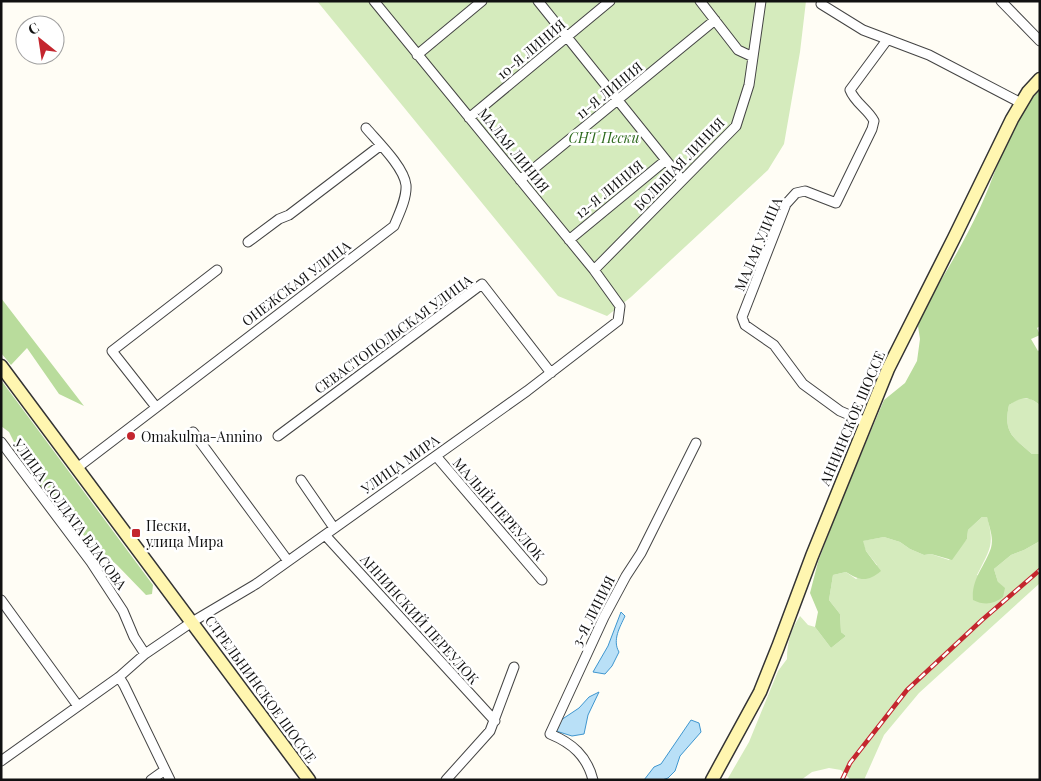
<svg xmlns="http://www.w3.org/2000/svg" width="1041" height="781" font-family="'Playfair Display',serif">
	<rect width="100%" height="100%" fill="#fffdf5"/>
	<path fill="#d5ebbd" d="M 317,1 L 806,1 L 800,52 L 784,144 L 768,170 L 631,297 L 607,316 L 558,296 Z
		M 1020,398 L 1031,399 L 1040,405 L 1040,454 L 1032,454 C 1013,437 1003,433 1009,405 Z
		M 982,517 L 987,517 C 995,545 990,549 977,575 L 998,582 L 994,569 L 1011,555 L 1024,550 L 1040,541 L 1040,583 L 919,693 L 884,735 L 864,780 L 851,780 L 841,770 L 829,768 L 812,772 L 801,780 L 727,780 L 749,742 L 778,671 L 787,659 C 787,643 791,629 800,616 L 808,625 L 815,627 L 831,648 L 846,636 L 841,632 L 840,614 L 829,600 L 833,575 L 846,572 L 856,579 L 877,565 L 866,551 L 862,541 L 884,537 L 900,542 L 910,549 L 924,555 L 931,554 L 949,560 L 967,539 L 968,530 Z"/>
	<path fill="#b9dc9c" d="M 1040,90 L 1040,326 L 1037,328 L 1040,335 L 1031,339 L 1038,351 L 1040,350 L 1040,405 C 1027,395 1022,397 1009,405 C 1003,433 1013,437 1032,454 L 1040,454 L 1040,541 L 1024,550 L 1011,555 L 994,569 L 998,582 L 1005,588 L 1003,597 C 994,604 985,606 973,600 C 971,579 985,566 991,548 C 994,537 989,527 987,517 L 982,517 L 968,530 L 967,539 L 952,560 L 931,554 L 924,555 L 910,549 L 900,542 L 884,537 L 863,541 L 866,551 L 881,571 C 868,582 860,581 846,572 L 833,575 L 829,600 L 840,614 L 841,632 L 846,636 L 831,648 L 815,627 L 818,612 L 810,593 L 818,562 L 840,504 L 884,400 L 905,383 L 917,361 L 920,339 L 918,326 L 922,311 C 943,278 963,244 979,210 C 997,172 1010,119 1040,90 Z
		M 1,298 L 84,406 L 59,394 L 27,348 L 11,365 L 1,353 Z
		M 1,380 L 153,585 L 152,594 L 146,595 L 117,565 L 69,522 L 28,470 L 9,432 L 1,426 Z"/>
	<path fill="#b9e0f7" stroke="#3f96cf" d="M 621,612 L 625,616 C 620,627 612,640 619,652 L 612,666 L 605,674 L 593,672 L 608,646 Z
		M 599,692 L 588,715 L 584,734 L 572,736 L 556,731 L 561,720 L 579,708 L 589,697 Z
		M 691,720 L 699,723 L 701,732 L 680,756 L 675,771 L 668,778 L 662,780 L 644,780 L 654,767 L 661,764 Z"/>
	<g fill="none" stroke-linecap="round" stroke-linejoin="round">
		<g stroke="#444" stroke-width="11">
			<path id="street" d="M 538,1 L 682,180
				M 700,1 L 738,50 L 753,57
				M 1001,1 L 1040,41
				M 821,4 L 863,30 L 929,55 L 1021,103
				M 417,55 L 482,1
				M 469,118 L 610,1
				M 520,180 L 715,20
				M 569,240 L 666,160
				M 248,242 L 279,219 L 289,215 L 381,145
				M 594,270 L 736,126 L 749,85 L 761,1
				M 156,407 L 112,351 L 217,270
				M 866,422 L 840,411 L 803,384 L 774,345 L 745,325 L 742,317 L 786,204 L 796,193 L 805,191 L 836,203 L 872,129 L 874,121 C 868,109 855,103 850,90 L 887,40
				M 193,432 L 288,561
				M 278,436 L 482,284 L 551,373
				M 1,442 L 91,562 L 123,611 L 134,637 L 145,654
				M 436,456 L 542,580
				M 77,468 L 394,226 C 399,214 407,198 406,185 C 404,167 377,141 366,128
				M 301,480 L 334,528
				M 325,535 L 495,721
				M 1,600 L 78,706
				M 119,677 L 124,685 L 170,780
				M 1,761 L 119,677 L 145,654 L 192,622 L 256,584 L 527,391 L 618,321 L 620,306 L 594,270 L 374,1
				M 151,780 L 165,770
				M 446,780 L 490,731 L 514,667
				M 593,780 C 587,756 572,743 550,734 L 604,617 L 626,576 L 641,553 L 696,443"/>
		</g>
		<g stroke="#333" stroke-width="15">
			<path id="secondary" d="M 1,366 L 309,780
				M 712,780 L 760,692 L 778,647 L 812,556 L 888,369 L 954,238 L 1012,119 L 1028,92 L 1040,79"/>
		</g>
		<use href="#street" stroke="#fff" stroke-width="9"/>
		<use href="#secondary" stroke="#fff6b0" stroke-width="12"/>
		<g stroke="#c4262e" stroke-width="4.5">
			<path id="rail" d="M 842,780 L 850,763 L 907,690 L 982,620 L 1040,570"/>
		</g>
		<use href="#rail" stroke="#fff" stroke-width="2.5" stroke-dasharray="8" stroke-linecap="butt"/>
	</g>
	<g fill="#c4262e" stroke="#fff" stroke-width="2">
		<circle cx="131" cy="436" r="5"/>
		<rect x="131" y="528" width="10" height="10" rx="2.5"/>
	</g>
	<g text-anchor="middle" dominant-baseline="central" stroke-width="5" stroke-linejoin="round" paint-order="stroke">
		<g font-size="14" fill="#111" stroke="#fff">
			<text transform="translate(531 49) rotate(-40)">10-Я ЛИНИЯ</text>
			<text transform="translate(609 90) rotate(-39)">11-Я ЛИНИЯ</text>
			<text transform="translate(514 150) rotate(51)">МАЛАЯ ЛИНИЯ</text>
			<text transform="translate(679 164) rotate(-46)">БОЛЬШАЯ ЛИНИЯ</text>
			<text transform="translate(609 189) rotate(-39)">12-Я ЛИНИЯ</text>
			<text transform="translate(758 244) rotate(-67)">МАЛАЯ УЛИЦА</text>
			<text transform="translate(296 283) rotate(-37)">ОНЕЖСКАЯ УЛИЦА</text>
			<text transform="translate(393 334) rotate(-36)">СЕВАСТОПОЛЬСКАЯ УЛИЦА</text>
			<text transform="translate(852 418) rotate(-67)">АННИНСКОЕ ШОССЕ</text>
			<text transform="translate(400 464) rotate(-35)">УЛИЦА МИРА</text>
			<text transform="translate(499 509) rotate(49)">МАЛЫЙ ПЕРЕУЛОК</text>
			<text transform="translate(70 514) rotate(54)">УЛИЦА СОЛДАТА ВЛАСОВА</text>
			<text transform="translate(593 611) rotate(-63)">3-Я ЛИНИЯ</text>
			<text transform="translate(420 619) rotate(48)">АННИНСКИЙ ПЕРЕУЛОК</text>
			<text transform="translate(261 689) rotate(54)">СТРЕЛЬНИНСКОЕ ШОССЕ</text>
		</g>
		<g font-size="14" font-style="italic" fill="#2f6b1f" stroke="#fff">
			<text x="604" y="137">СНТ Пески</text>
		</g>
		<g font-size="14" fill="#111" stroke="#fff" text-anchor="start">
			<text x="141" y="436">Omakulma-Annino</text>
			<text x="146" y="525">Пески,<tspan x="146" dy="16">улица Мира</tspan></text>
		</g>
	</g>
	<rect width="1041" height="781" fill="none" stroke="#111111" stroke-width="5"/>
	<g transform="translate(40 40) rotate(330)"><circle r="24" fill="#ffffff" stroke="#a0a0a0"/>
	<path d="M0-4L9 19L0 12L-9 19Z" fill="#c4262e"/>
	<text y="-8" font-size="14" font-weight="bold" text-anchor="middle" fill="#111111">С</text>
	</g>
</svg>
